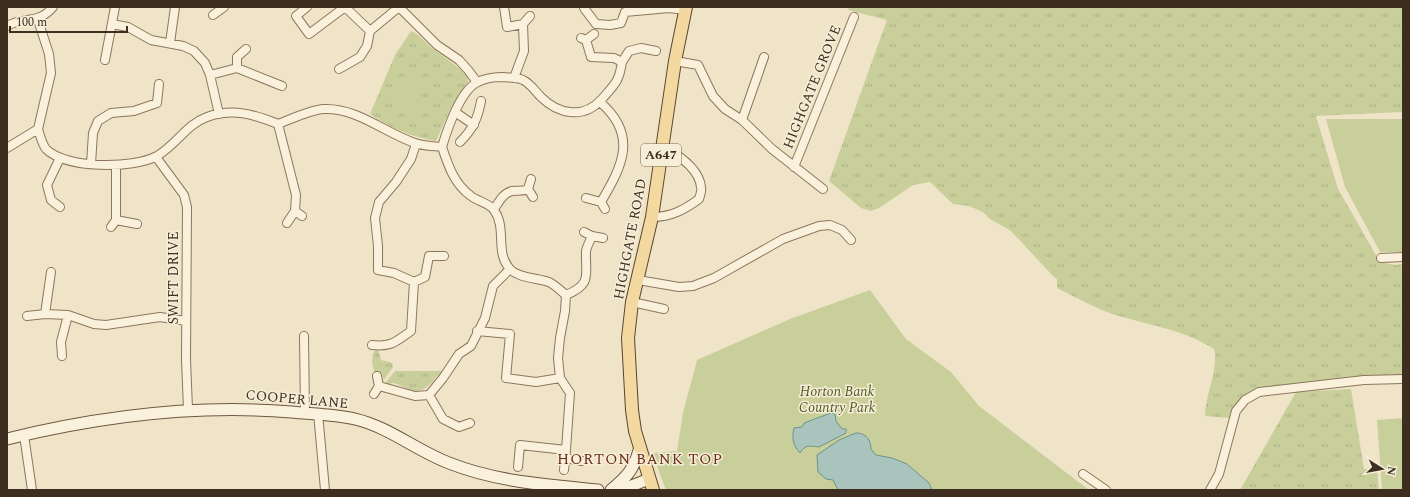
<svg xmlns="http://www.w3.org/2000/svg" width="1410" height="497" font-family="Spectral,serif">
	<defs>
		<pattern id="grass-tufts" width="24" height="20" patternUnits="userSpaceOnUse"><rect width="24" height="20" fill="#c9cf9b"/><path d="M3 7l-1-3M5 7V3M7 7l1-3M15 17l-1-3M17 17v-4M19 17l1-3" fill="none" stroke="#aeb285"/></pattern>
	</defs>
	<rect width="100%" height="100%" fill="#f0e4c8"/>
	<path fill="url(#grass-tufts)" d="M 849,7 L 1403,7 L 1403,112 L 1316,116 L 1338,189 L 1380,262 L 1395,265 L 1403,264 L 1403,376 L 1297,383 L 1269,388 L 1242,403 L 1230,418 L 1205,416 C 1205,394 1219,370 1214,349 C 1183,329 1147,325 1112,314 C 1093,307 1075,297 1057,288 L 1057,279 L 1053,276 L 1011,231 L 990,219 L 983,212 L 969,206 L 953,204 L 930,182 L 913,185 L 879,208 L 871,211 L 861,208 L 829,181 L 887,20 L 848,10 Z
		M 411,31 C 419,34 424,41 431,47 C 443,57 457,64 468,77 L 468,82 L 449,112 L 436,141 C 411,137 391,128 370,114 L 395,55 Z
		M 376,348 L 378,348 L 381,360 L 392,363 L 393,367 L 384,380 L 381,374 L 375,372 C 371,364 371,356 376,348 Z
		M 395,371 L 442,371 L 441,375 L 437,376 C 428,388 423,392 407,391 L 406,388 L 394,383 L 388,384 L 386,382 Z
		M 1351,389 L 1364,469 L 1377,469 L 1379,490 L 1240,490 L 1296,392 Z"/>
	<path fill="#c9cf9b" d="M 405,75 L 421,90 L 417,99 L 419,107 L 398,114 C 393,100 396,87 405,75 Z
		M 1326,119 L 1403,119 L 1403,252 L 1380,252 L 1345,187 Z
		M 870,290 L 906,339 L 951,372 L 979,406 L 1089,490 L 666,490 L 652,453 L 677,451 L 683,413 L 697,360 L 790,319 Z
		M 1403,418 L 1403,490 L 1382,490 L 1377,420 Z"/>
	<path fill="#a9c4bc" stroke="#6f938a" d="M 831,413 L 835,414 L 836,421 L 842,429 L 846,429 L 846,433 L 819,447 C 811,446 805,444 800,453 C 792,444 792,438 794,428 L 802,427 L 804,423 Z
		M 856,433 C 866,433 871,440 871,449 L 876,455 L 892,458 L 907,464 L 929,483 L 932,490 L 838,490 L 833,480 L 826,479 L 818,472 L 817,455 L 839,440 Z"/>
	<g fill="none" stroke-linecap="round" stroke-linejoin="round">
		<g stroke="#8d765c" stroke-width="10">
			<path id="street" d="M 307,7 L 296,16 L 309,34 L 345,7
				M 345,7 L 370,31
				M 399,7 L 437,45 L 459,60 L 468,70 L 477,82
				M 504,7 L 507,27 L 523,24 L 524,51 L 514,78
				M 584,8 L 596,24 L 610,25 L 621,23 L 625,12 L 669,8 L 685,10
				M 213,15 L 224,7
				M 38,20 L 49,54 L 51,73 L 38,129
				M 112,24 L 128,27 L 151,40 L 183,46 L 194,51 L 205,63 L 210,75 L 219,114
				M 523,24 L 530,16
				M 7,26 C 24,16 38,25 53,7
				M 586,40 L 594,34
				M 170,43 L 175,7
				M 105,60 L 115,7
				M 675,61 L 698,65 L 713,96 L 725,109 L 742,120 L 772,149 L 823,189
				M 622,62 L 629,51 L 641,48 L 656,51
				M 237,68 L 237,57 L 246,49
				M 339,69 L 360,57 L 367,46 L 370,31 L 399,7
				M 210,75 L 237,68 L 282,86
				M 455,112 L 474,125
				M 742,120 L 764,57
				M 278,124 L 296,195 L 295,211 L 287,223
				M 38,129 C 40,135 42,144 46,149 C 66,169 133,169 157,156 C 176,145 187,124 207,117 C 233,108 253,114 278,124 C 292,119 309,110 324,109 C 358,108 385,133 415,143 C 423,146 433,146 442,147
				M 460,142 C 473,129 478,118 481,101
				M 442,147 C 448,165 454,184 471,196 C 477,201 489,203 494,210 C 507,228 495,251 509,268 C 517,278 537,278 549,282 C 555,285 561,291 566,295 L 565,311 L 560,338 L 558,358 L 560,378 L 570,393 L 566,450 L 520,445 L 518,467
				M 442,147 C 447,130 460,92 476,83 C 483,79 494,77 502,77 C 509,78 516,77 523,80 C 531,84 535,91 541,97 C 559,115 584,119 602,99 C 615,84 619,82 622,62 L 614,58 L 591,57 L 586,40 L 581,38
				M 7,148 L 38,129
				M 156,157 L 184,195 L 187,207 L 186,360 L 188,409
				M 91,164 L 93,133 L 98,121 L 111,113 L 134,111 L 157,103 L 159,84
				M 116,166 L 116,220 L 137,224
				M 794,167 L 854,17
				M 528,189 L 533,197
				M 586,198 L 601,202 C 623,165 638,135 600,102
				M 601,202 L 605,209
				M 60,207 L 51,200 L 47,185 L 60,158
				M 494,209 C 499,202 503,193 512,191 C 518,190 522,192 528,189 L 531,179
				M 295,211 L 302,216
				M 652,217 C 671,217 684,210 699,199 C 700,196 702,190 701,187 C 699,168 677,154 662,146
				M 111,227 L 116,220
				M 584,232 L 592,236
				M 1381,258 L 1403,257
				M 638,280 L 679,287 L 693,286 L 714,278 L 783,239 L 819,226 L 830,225 L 842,230 L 851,240
				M 414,282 L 425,277 L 429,256 L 444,256
				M 566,295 C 593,284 585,274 586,251 C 587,246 590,241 592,236 L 603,238
				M 632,302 L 664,309
				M 45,314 L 51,272
				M 27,316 L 45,314 L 68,315 L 94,324 L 106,325 L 160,317 L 186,321
				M 477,331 L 510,334 L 506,378 L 536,382 L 560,378
				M 304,336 L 305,413
				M 372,345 C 392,347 395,342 411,331 L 414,282 L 394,273 L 378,270 L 378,246 L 375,218 L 379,202 L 396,182 L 411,159 L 416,144
				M 62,356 L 61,342 L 68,315
				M 377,376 L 379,386 L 415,396 L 429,395 L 443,378 L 459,354 L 471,346 L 485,318 L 493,286 L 510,269
				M 374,394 L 379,386
				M 429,395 L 443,419 L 459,427 L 470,423
				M 318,413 L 325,490
				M 24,435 L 32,490
				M 565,458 L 582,461
				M 564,470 L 566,450
				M 1083,474 L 1106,490
				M 1210,490 L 1219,474 L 1236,411 L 1245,400 L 1259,392 L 1364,380 L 1403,379"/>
		</g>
		<g stroke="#6f573f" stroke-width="13">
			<path id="secondary" d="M 7,439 C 101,416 195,404 291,412 C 312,414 334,414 355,419 C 389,427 417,451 449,463 C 497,482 547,485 598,490
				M 611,490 C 628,476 634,469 640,447
				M 621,490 L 649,479"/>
		</g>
		<g stroke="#5b4430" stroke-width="14">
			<path id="primary" d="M 653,490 L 635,431 L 632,410 L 628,338 L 632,302 L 652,217 L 675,61 L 686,7"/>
		</g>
		<use href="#street" stroke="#faf1dc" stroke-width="8"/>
		<use href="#secondary" stroke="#faf1dc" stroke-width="11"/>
		<use href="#primary" stroke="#f3d9a0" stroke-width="12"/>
	</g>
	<g text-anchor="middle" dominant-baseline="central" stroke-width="3" stroke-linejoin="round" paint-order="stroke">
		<rect fill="#f7eed8" stroke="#756857" stroke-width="1" x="641" y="144" width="40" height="22" rx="3"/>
		<g font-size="13" font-weight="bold" fill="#3d2e20">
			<text x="661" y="155">A647</text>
		</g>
		<g font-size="14" fill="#3d2e20" stroke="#f7eed8">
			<text transform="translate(812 87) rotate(-68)">HIGHGATE GROVE</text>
			<text transform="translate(630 239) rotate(-79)">HIGHGATE ROAD</text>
			<text transform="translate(173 278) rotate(-90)">SWIFT DRIVE</text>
			<text transform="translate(297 399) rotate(5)">COOPER LANE</text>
		</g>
		<g font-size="14" font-style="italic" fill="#4d5a26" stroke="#f7eed8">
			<text x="837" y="391">Horton Bank<tspan x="837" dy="16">Country Park</tspan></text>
		</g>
		<g font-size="15" letter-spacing="1" fill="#6b2e1e" stroke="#f7eed8">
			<text x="640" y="459">HORTON BANK TOP</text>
		</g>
	</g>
	<rect width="1410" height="497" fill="none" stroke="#3d2e20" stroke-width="16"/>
	<g transform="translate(1382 469) rotate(101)" stroke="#f7eed8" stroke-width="3" paint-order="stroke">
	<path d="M0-3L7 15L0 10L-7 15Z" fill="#3d2e20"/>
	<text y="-6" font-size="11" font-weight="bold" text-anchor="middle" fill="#3d2e20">N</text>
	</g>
	<path d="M10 26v6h117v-6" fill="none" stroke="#3d2e20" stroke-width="2"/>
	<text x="16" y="26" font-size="12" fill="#3d2e20" stroke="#f7eed8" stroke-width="3" paint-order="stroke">100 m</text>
</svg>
